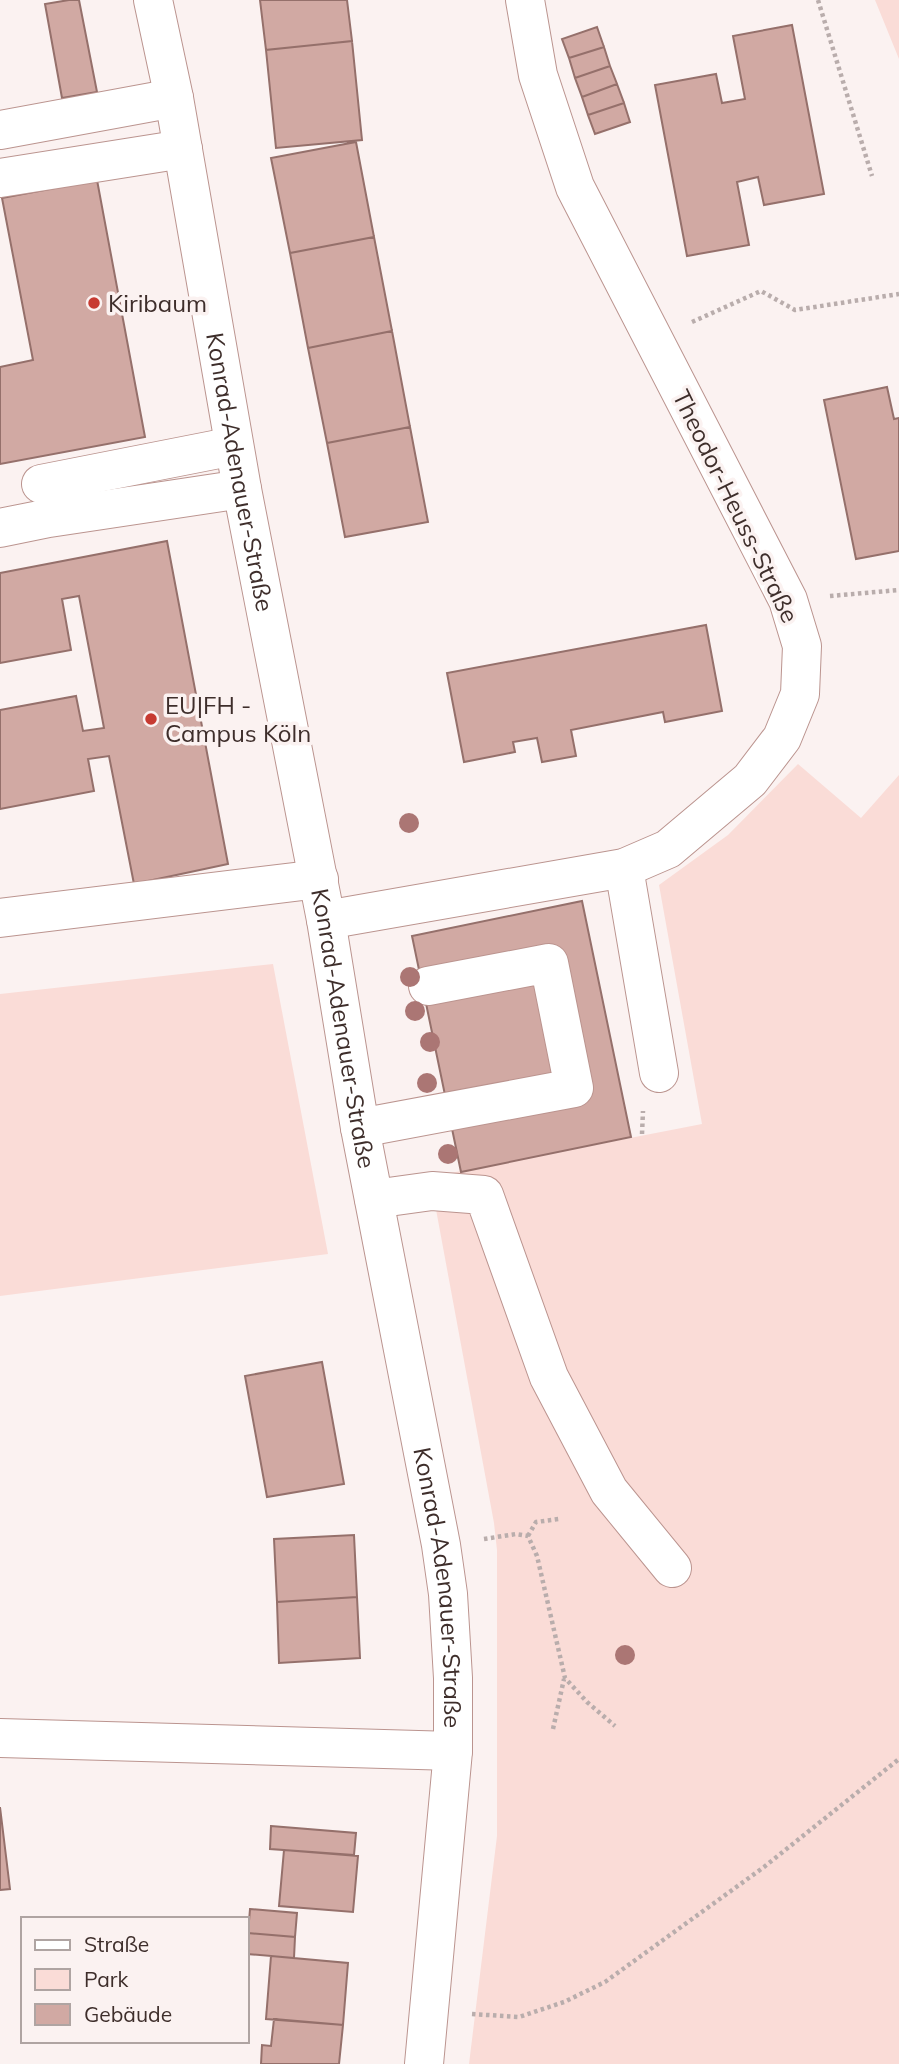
<svg xmlns="http://www.w3.org/2000/svg" width="899" height="2064" font-family="Mulish,sans-serif">
	<rect width="100%" height="100%" fill="#fbf2f1"/>
	<path fill="#fadcd7" d="M 875,0 L 899,0 L 899,59 Z
		M 798,764 L 861,818 L 899,775 L 899,2064 L 469,2064 L 497,1836 L 497,1550 L 494,1523 L 430,1177 L 702,1124 L 659,885 L 728,835 Z
		M 273,964 L 328,1254 L 0,1296 L 0,994 Z"/>
	<path fill="#d1a9a3" stroke="#95706b" stroke-width="2" d="M 69,0 L 79,0 L 97,92 L 62,98 L 45,4 Z
		M 260,0 L 347,0 L 352,41 L 266,50 Z
		M 792,25 L 824,194 L 764,205 L 758,177 L 737,182 L 749,245 L 687,256 L 655,85 L 716,74 L 722,103 L 745,99 L 733,36 Z
		M 597,27 L 604,47 L 569,58 L 562,39 Z
		M 352,41 L 362,140 L 276,148 L 266,50 Z
		M 604,47 L 610,66 L 575,78 L 569,58 Z
		M 610,66 L 617,84 L 582,97 L 575,78 Z
		M 617,84 L 624,103 L 588,115 L 582,97 Z
		M 624,103 L 630,122 L 595,134 L 588,115 Z
		M 356,142 L 374,237 L 290,253 L 271,158 Z
		M 97,180 L 145,437 L 0,464 L 0,367 L 33,360 L 2,198 Z
		M 374,237 L 392,331 L 308,348 L 290,253 Z
		M 392,331 L 410,427 L 327,443 L 308,348 Z
		M 887,387 L 894,419 L 899,418 L 899,551 L 856,559 L 824,400 Z
		M 410,427 L 428,522 L 345,537 L 327,443 Z
		M 167,541 L 228,864 L 134,884 L 109,756 L 88,759 L 94,791 L 0,809 L 0,710 L 76,696 L 83,731 L 104,728 L 79,596 L 62,599 L 71,650 L 0,663 L 0,573 Z
		M 706,625 L 722,711 L 665,722 L 663,712 L 571,730 L 576,756 L 542,762 L 537,738 L 513,742 L 515,752 L 464,762 L 447,673 Z
		M 582,901 L 631,1137 L 461,1172 L 412,936 Z
		M 322,1362 L 344,1484 L 267,1497 L 245,1376 Z
		M 354,1535 L 357,1597 L 277,1602 L 274,1539 Z
		M 357,1597 L 360,1658 L 279,1663 L 277,1602 Z
		M 0,1807 L 10,1889 L 0,1890 Z
		M 271,1826 L 356,1833 L 354,1855 L 270,1849 Z
		M 284,1850 L 358,1856 L 353,1912 L 279,1906 Z
		M 250,1909 L 297,1913 L 295,1937 L 248,1933 Z
		M 248,1933 L 295,1937 L 294,1958 L 247,1954 Z
		M 271,1956 L 348,1963 L 343,2025 L 266,2019 Z
		M 274,2019 L 343,2025 L 339,2064 L 261,2064 L 262,2045 L 271,2046 Z"/>
	<g fill="none" stroke-linecap="round" stroke-linejoin="round">
		<g stroke="#bb948f" stroke-width="40">
			<g id="minor">
				<path id="s1" d="M 153,0 L 174,98 L 242,489 L 326,920 L 360,1128 L 441,1545 L 448,1594 L 453,1678 L 453,1751 L 424,2064"/>
				<path d="M 0,130 L 174,98"/>
				<path d="M 0,178 L 183,149"/>
				<path d="M 41,484 L 234,446"/>
				<path d="M 0,528 L 49,518 L 242,489"/>
				<path d="M 624,868 L 659,1073"/>
				<path d="M 0,918 L 319,879"/>
				<path d="M 326,920 L 624,868 L 668,849 L 750,780 L 782,738 L 800,694 L 802,646 L 788,600 L 575,187 L 538,75 L 525,0"/>
				<path d="M 360,1128 L 574,1088 L 549,963 L 428,986"/>
				<path d="M 374,1199 L 432,1191 L 484,1195 L 549,1377 L 609,1491 L 672,1568"/>
				<path d="M 0,1738 L 453,1751"/>
			</g>
		</g>
		<path stroke="#b9adac" stroke-width="4.5" stroke-dasharray="3.5 3.5" stroke-linecap="butt" d="M 818,0 L 872,176
			M 692,322 L 761,291 L 795,310 L 899,294
			M 830,596 L 899,590
			M 642,1134 L 643,1111
			M 528,1536 L 536,1522 L 559,1519
			M 484,1539 L 516,1534 L 528,1536 L 537,1556 L 565,1678 L 587,1702 L 615,1726
			M 553,1729 L 564,1679
			M 472,2014 L 519,2017 L 564,2002 L 605,1982 L 764,1867 L 899,1759"/>
		<use href="#minor" stroke="#fff" stroke-width="38"/>
	</g>
	<g fill="#ab7674">
		<circle cx="409" cy="823" r="10"/>
		<circle cx="410" cy="977" r="10"/>
		<circle cx="415" cy="1011" r="10"/>
		<circle cx="430" cy="1042" r="10"/>
		<circle cx="427" cy="1083" r="10"/>
		<circle cx="448" cy="1154" r="10"/>
		<circle cx="625" cy="1655" r="10"/>
	</g>
	<g fill="#c73a31" stroke="#fbf2f1" stroke-width="2.5">
		<circle cx="94" cy="303" r="7"/>
		<circle cx="151" cy="719" r="7"/>
	</g>
	<g text-anchor="middle" dominant-baseline="central" stroke-width="7" stroke-linejoin="round" paint-order="stroke">
		<g font-size="24" fill="#3e2e2b" stroke="#fbf2f1" text-anchor="start">
			<text x="108" y="303">Kiribaum</text>
			<text x="165" y="705">EU|FH -<tspan x="165" dy="28">Campus Köln</tspan></text>
		</g>
		<g font-size="24" fill="#3e2e2b" stroke="#fbf2f1">
			<text stroke="none"><textPath href="#s1" startOffset="480">Konrad-Adenauer-Straße</textPath></text>
			<text transform="translate(736 506) rotate(64)">Theodor-Heuss-Straße</text>
			<text stroke="none"><textPath href="#s1" startOffset="1046">Konrad-Adenauer-Straße</textPath></text>
			<text stroke="none"><textPath href="#s1" startOffset="1614">Konrad-Adenauer-Straße</textPath></text>
		</g>
	</g>
	<rect x="21" y="1917" width="228" height="126" fill="#fbf2f1" stroke="#afa4a2" stroke-width="2"/>
	<rect x="35" y="1940" width="35" height="10" fill="#ffffff" stroke="#afa4a2" stroke-width="2"/>
	<text x="84" y="1952" font-size="21" fill="#3e2e2b">Straße</text>
	<rect x="35" y="1969" width="35" height="21" fill="#fadcd7" stroke="#afa4a2" stroke-width="2"/>
	<text x="84" y="1987" font-size="21" fill="#3e2e2b">Park</text>
	<rect x="35" y="2004" width="35" height="21" fill="#d1a9a3" stroke="#afa4a2" stroke-width="2"/>
	<text x="84" y="2022" font-size="21" fill="#3e2e2b">Gebäude</text>
</svg>
